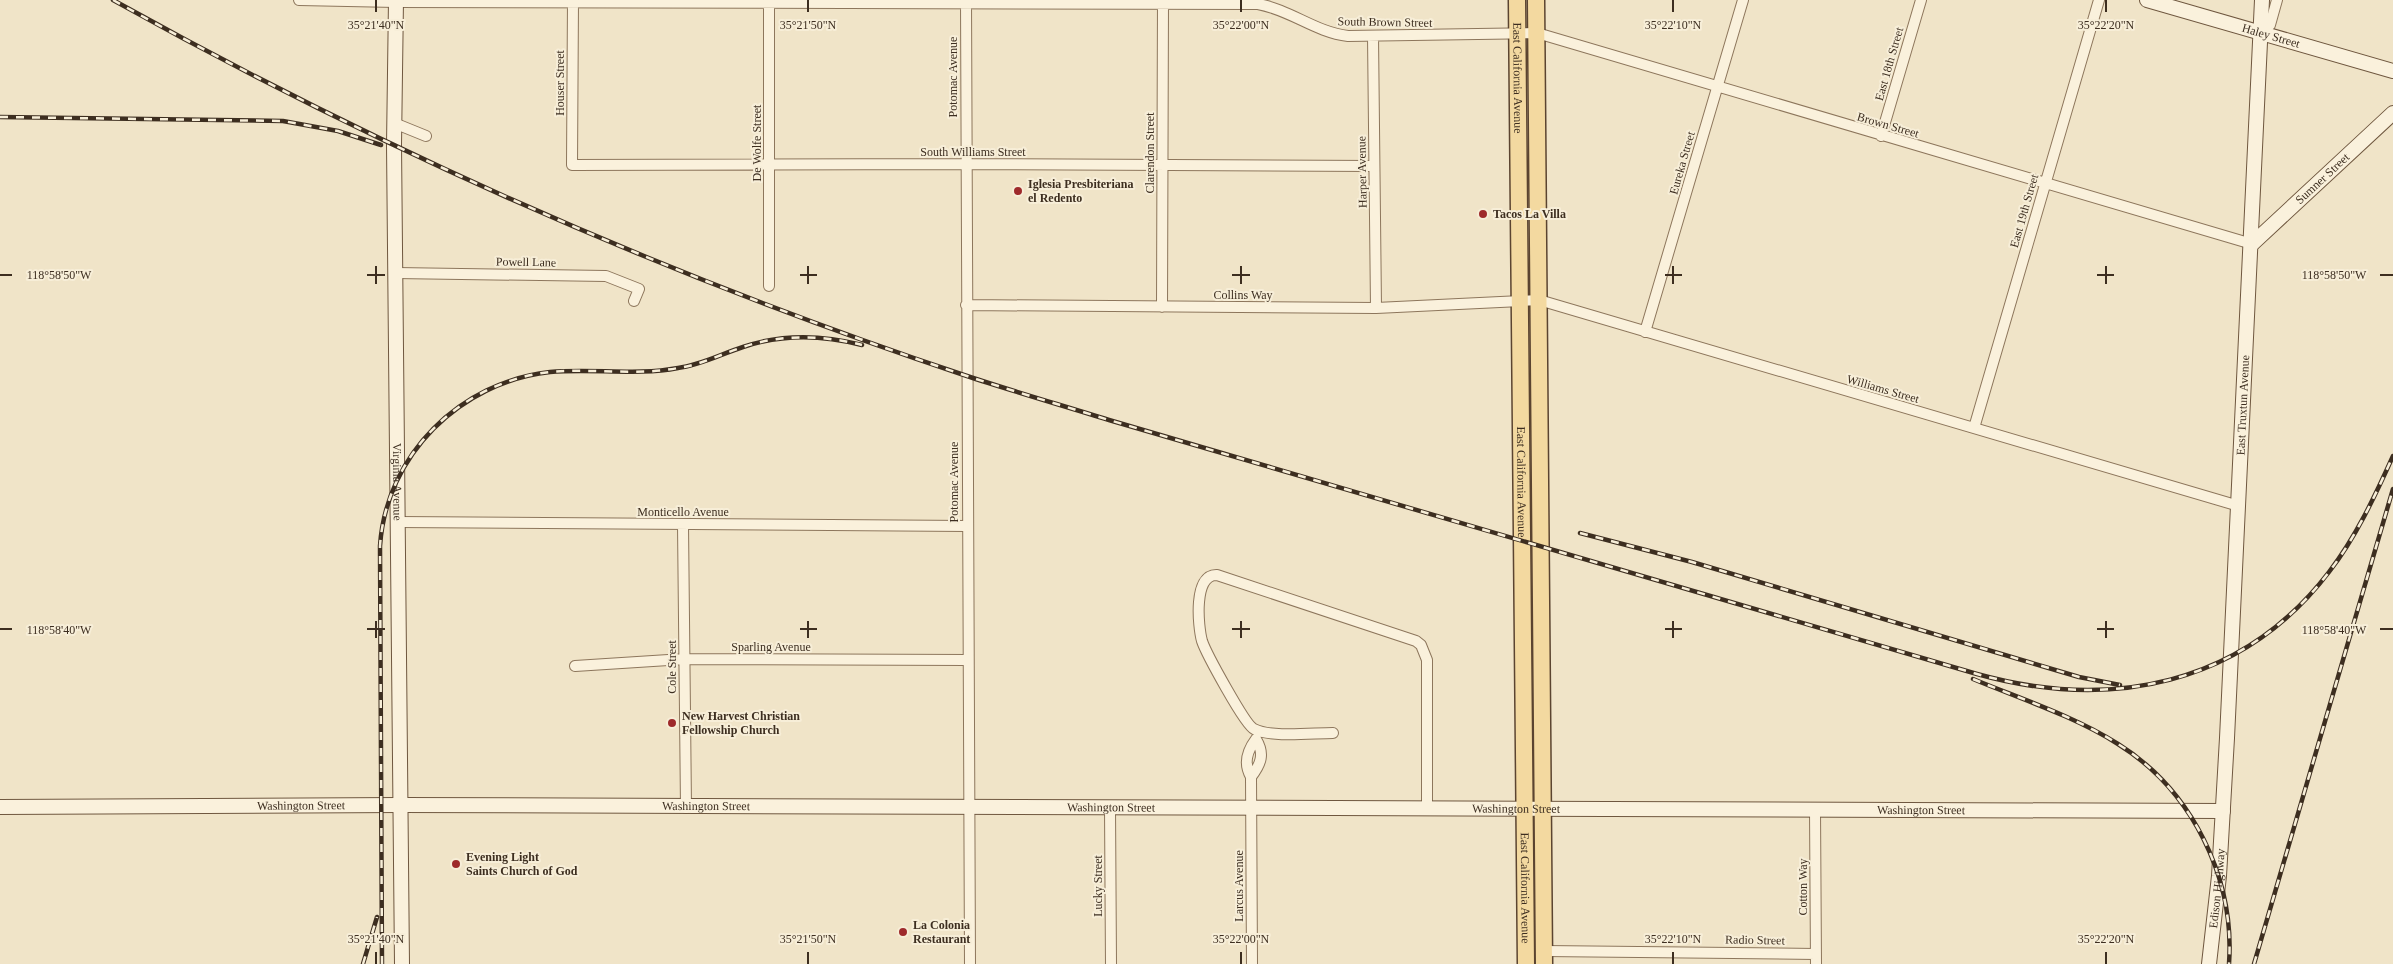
<svg xmlns="http://www.w3.org/2000/svg" width="2393" height="964" font-family="Georgia,serif">
	<rect width="100%" height="100%" fill="#f0e4c8"/>
	<g fill="none" stroke-linecap="round" stroke-linejoin="round">
		<g stroke="#8d765c" stroke-width="12">
			<path id="street" d="M 299,0 L 396,2 L 1258,4 C 1291,10 1315,32 1348,36 L 1537,33 L 2252,244
				M 573,0 L 572,165 L 966,164 L 1374,166
				M 966,0 L 970,964
				M 2262,33 L 2270,25 L 2277,0
				M 1373,36 L 1376,308
				M 394,123 L 426,136
				M 1881,136 L 1921,0
				M 396,273 L 606,276 L 639,289 L 634,301
				M 769,286 L 769,0
				M 966,305 L 1376,308 L 1539,300 L 2239,506
				M 1162,307 L 1163,0
				M 1645,332 L 1743,0
				M 1974,428 L 2099,0
				M 398,522 L 967,526
				M 683,525 L 686,808
				M 575,666 L 684,659 L 968,660
				M 1333,733 C 1312,733 1272,738 1254,729 C 1245,725 1206,653 1202,641 C 1198,626 1193,574 1217,575 L 1416,641 L 1421,645 L 1427,660 L 1427,809
				M 1251,777 C 1261,764 1265,754 1256,739 C 1247,751 1243,763 1251,777 L 1252,964
				M 1110,808 L 1111,964
				M 1815,810 L 1816,964
				M 1544,951 L 1816,954"/>
		</g>
		<g stroke="#6f573f" stroke-width="16">
			<g id="secondary">
				<path id="s1" d="M 396,0 L 394,145 L 402,964"/>
				<path id="s2" d="M 2147,0 L 2393,71"/>
				<path id="s3" d="M 2252,244 L 2393,113"/>
				<path id="s4" d="M 0,807 L 400,805 L 2223,811"/>
				<path id="s5" d="M 2209,964 L 2219,876 L 2227,738 L 2262,0"/>
			</g>
		</g>
		<g stroke="#5b4430" stroke-width="19">
			<g id="primary">
				<path id="s6" d="M 1517,0 L 1526,964"/>
				<path d="M 1536,0 L 1544,964"/>
			</g>
		</g>
		<use href="#street" stroke="#faf1dc" stroke-width="10"/>
		<use href="#secondary" stroke="#faf1dc" stroke-width="14"/>
		<use href="#primary" stroke="#f3d9a0" stroke-width="16"/>
		<g stroke="#3d2e20" stroke-width="4.5">
			<path id="rail" d="M 113,0 C 384,151 670,277 964,375 C 1012,391 1061,405 1109,420 L 1977,674 C 2110,711 2242,686 2329,572 C 2356,537 2375,496 2393,456
				M 0,117 L 283,121 L 338,131 L 381,145
				M 1580,533 L 1692,562 L 2079,677 L 2120,685
				M 1973,679 C 2021,699 2074,716 2118,744 C 2192,790 2235,878 2229,964
				M 363,964 L 377,917
				M 382,964 L 380,546 C 386,455 460,382 550,372 C 593,368 636,376 678,368 C 701,365 721,354 743,347 C 781,334 823,335 862,345
				M 2254,964 L 2393,489"/>
		</g>
		<use href="#rail" stroke="#f7eed8" stroke-width="2.5" stroke-dasharray="8" stroke-linecap="butt"/>
	</g>
	<path fill="none" stroke="#3d2e20" stroke-width="2" d="M 376,0 L 376,12M 808,0 L 808,12M 1241,0 L 1241,12M 1673,0 L 1673,12M 2106,0 L 2106,12M 376,266 L 376,284M 808,266 L 808,284M 1241,266 L 1241,284M 1673,266 L 1673,284M 2106,266 L 2106,284M 0,275 L 12,275M 367,275 L 385,275M 800,275 L 817,275M 1232,275 L 1250,275M 1665,275 L 1682,275M 2097,275 L 2114,275M 2380,275 L 2393,275M 376,621 L 376,638M 808,621 L 808,638M 1241,621 L 1241,638M 1673,621 L 1673,638M 2106,621 L 2106,638M 0,629 L 12,629M 367,629 L 385,629M 800,629 L 817,629M 1232,629 L 1250,629M 1665,629 L 1682,629M 2097,629 L 2114,629M 2380,629 L 2393,629M 376,952 L 376,964M 808,952 L 808,964M 1241,952 L 1241,964M 1673,952 L 1673,964M 2106,952 L 2106,964"/>
	<g fill="#9e2a2b" stroke="#f7eed8" stroke-width="2">
		<circle cx="1018" cy="191" r="5"/>
		<circle cx="1483" cy="214" r="5"/>
		<circle cx="672" cy="723" r="5"/>
		<circle cx="456" cy="864" r="5"/>
		<circle cx="903" cy="932" r="5"/>
	</g>
	<g text-anchor="middle" dominant-baseline="central" stroke-width="4" stroke-linejoin="round" paint-order="stroke">
		<g font-size="12" fill="#3d2e20" stroke="#f7eed8">
			<text transform="translate(1385 22) rotate(1)">South Brown Street</text>
			<text stroke="none"><textPath href="#s2" startOffset="129">Haley Street</textPath></text>
			<text transform="translate(1889 64) rotate(-74)">East 18th Street</text>
			<text transform="translate(953 77) rotate(-90)">Potomac Avenue</text>
			<text stroke="none"><textPath href="#s6" startOffset="78">East California Avenue</textPath></text>
			<text transform="translate(560 83) rotate(-90)">Houser Street</text>
			<text transform="translate(1888 125) rotate(16)">Brown Street</text>
			<text transform="translate(757 143) rotate(-90)">De Wolfe Street</text>
			<text x="973" y="152">South Williams Street</text>
			<text transform="translate(1150 153) rotate(-90)">Clarendon Street</text>
			<text transform="translate(1682 163) rotate(-74)">Eureka Street</text>
			<text transform="translate(1362 172) rotate(-91)">Harper Avenue</text>
			<text stroke="none"><textPath href="#s3" startOffset="96">Sumner Street</textPath></text>
			<text transform="translate(2024 211) rotate(-74)">East 19th Street</text>
			<text transform="translate(526 262) rotate(1)">Powell Lane</text>
			<text x="1243" y="295">Collins Way</text>
			<text transform="translate(1883 389) rotate(16)">Williams Street</text>
			<text stroke="none"><textPath href="#s5" startOffset="560">East Truxtun Avenue</textPath></text>
			<text stroke="none"><textPath href="#s1" startOffset="482">Virginia Avenue</textPath></text>
			<text transform="translate(954 482) rotate(-90)">Potomac Avenue</text>
			<text stroke="none"><textPath href="#s6" startOffset="482">East California Avenue</textPath></text>
			<text x="683" y="512">Monticello Avenue</text>
			<text x="771" y="647">Sparling Avenue</text>
			<text transform="translate(672 667) rotate(-90)">Cole Street</text>
			<text stroke="none"><textPath href="#s4" startOffset="301">Washington Street</textPath></text>
			<text stroke="none"><textPath href="#s4" startOffset="706">Washington Street</textPath></text>
			<text stroke="none"><textPath href="#s4" startOffset="1111">Washington Street</textPath></text>
			<text stroke="none"><textPath href="#s4" startOffset="1516">Washington Street</textPath></text>
			<text stroke="none"><textPath href="#s4" startOffset="1921">Washington Street</textPath></text>
			<text transform="translate(1098 886) rotate(-90)">Lucky Street</text>
			<text transform="translate(1239 886) rotate(-90)">Larcus Avenue</text>
			<text stroke="none"><textPath href="#s6" startOffset="888">East California Avenue</textPath></text>
			<text transform="translate(1803 887) rotate(-90)">Cotton Way</text>
			<text stroke="none"><textPath href="#s5" startOffset="76">Edison Highway</textPath></text>
			<text transform="translate(1755 940) rotate(1)">Radio Street</text>
		</g>
		<g font-size="12" font-weight="bold" fill="#3d2e20" stroke="#f7eed8" text-anchor="start">
			<text x="1028" y="184">Iglesia Presbiteriana<tspan x="1028" dy="14">el Redento</tspan></text>
			<text x="1493" y="214">Tacos La Villa</text>
			<text x="682" y="716">New Harvest Christian<tspan x="682" dy="14">Fellowship Church</tspan></text>
			<text x="466" y="857">Evening Light<tspan x="466" dy="14">Saints Church of God</tspan></text>
			<text x="913" y="925">La Colonia<tspan x="913" dy="14">Restaurant</tspan></text>
		</g>
	</g>
	<g font-size="12" text-anchor="middle" fill="#3d2e20" stroke="#f7eed8" stroke-width="4" stroke-linejoin="round" paint-order="stroke">
		<text x="376" y="29">35°21'40"N</text>
		<text x="808" y="29">35°21'50"N</text>
		<text x="1241" y="29">35°22'00"N</text>
		<text x="1673" y="29">35°22'10"N</text>
		<text x="2106" y="29">35°22'20"N</text>
		<text x="2334" y="279">118°58'50"W</text>
		<text x="59" y="279">118°58'50"W</text>
		<text x="2334" y="634">118°58'40"W</text>
		<text x="59" y="634">118°58'40"W</text>
		<text x="376" y="943">35°21'40"N</text>
		<text x="808" y="943">35°21'50"N</text>
		<text x="1241" y="943">35°22'00"N</text>
		<text x="1673" y="943">35°22'10"N</text>
		<text x="2106" y="943">35°22'20"N</text>
	</g>
</svg>
